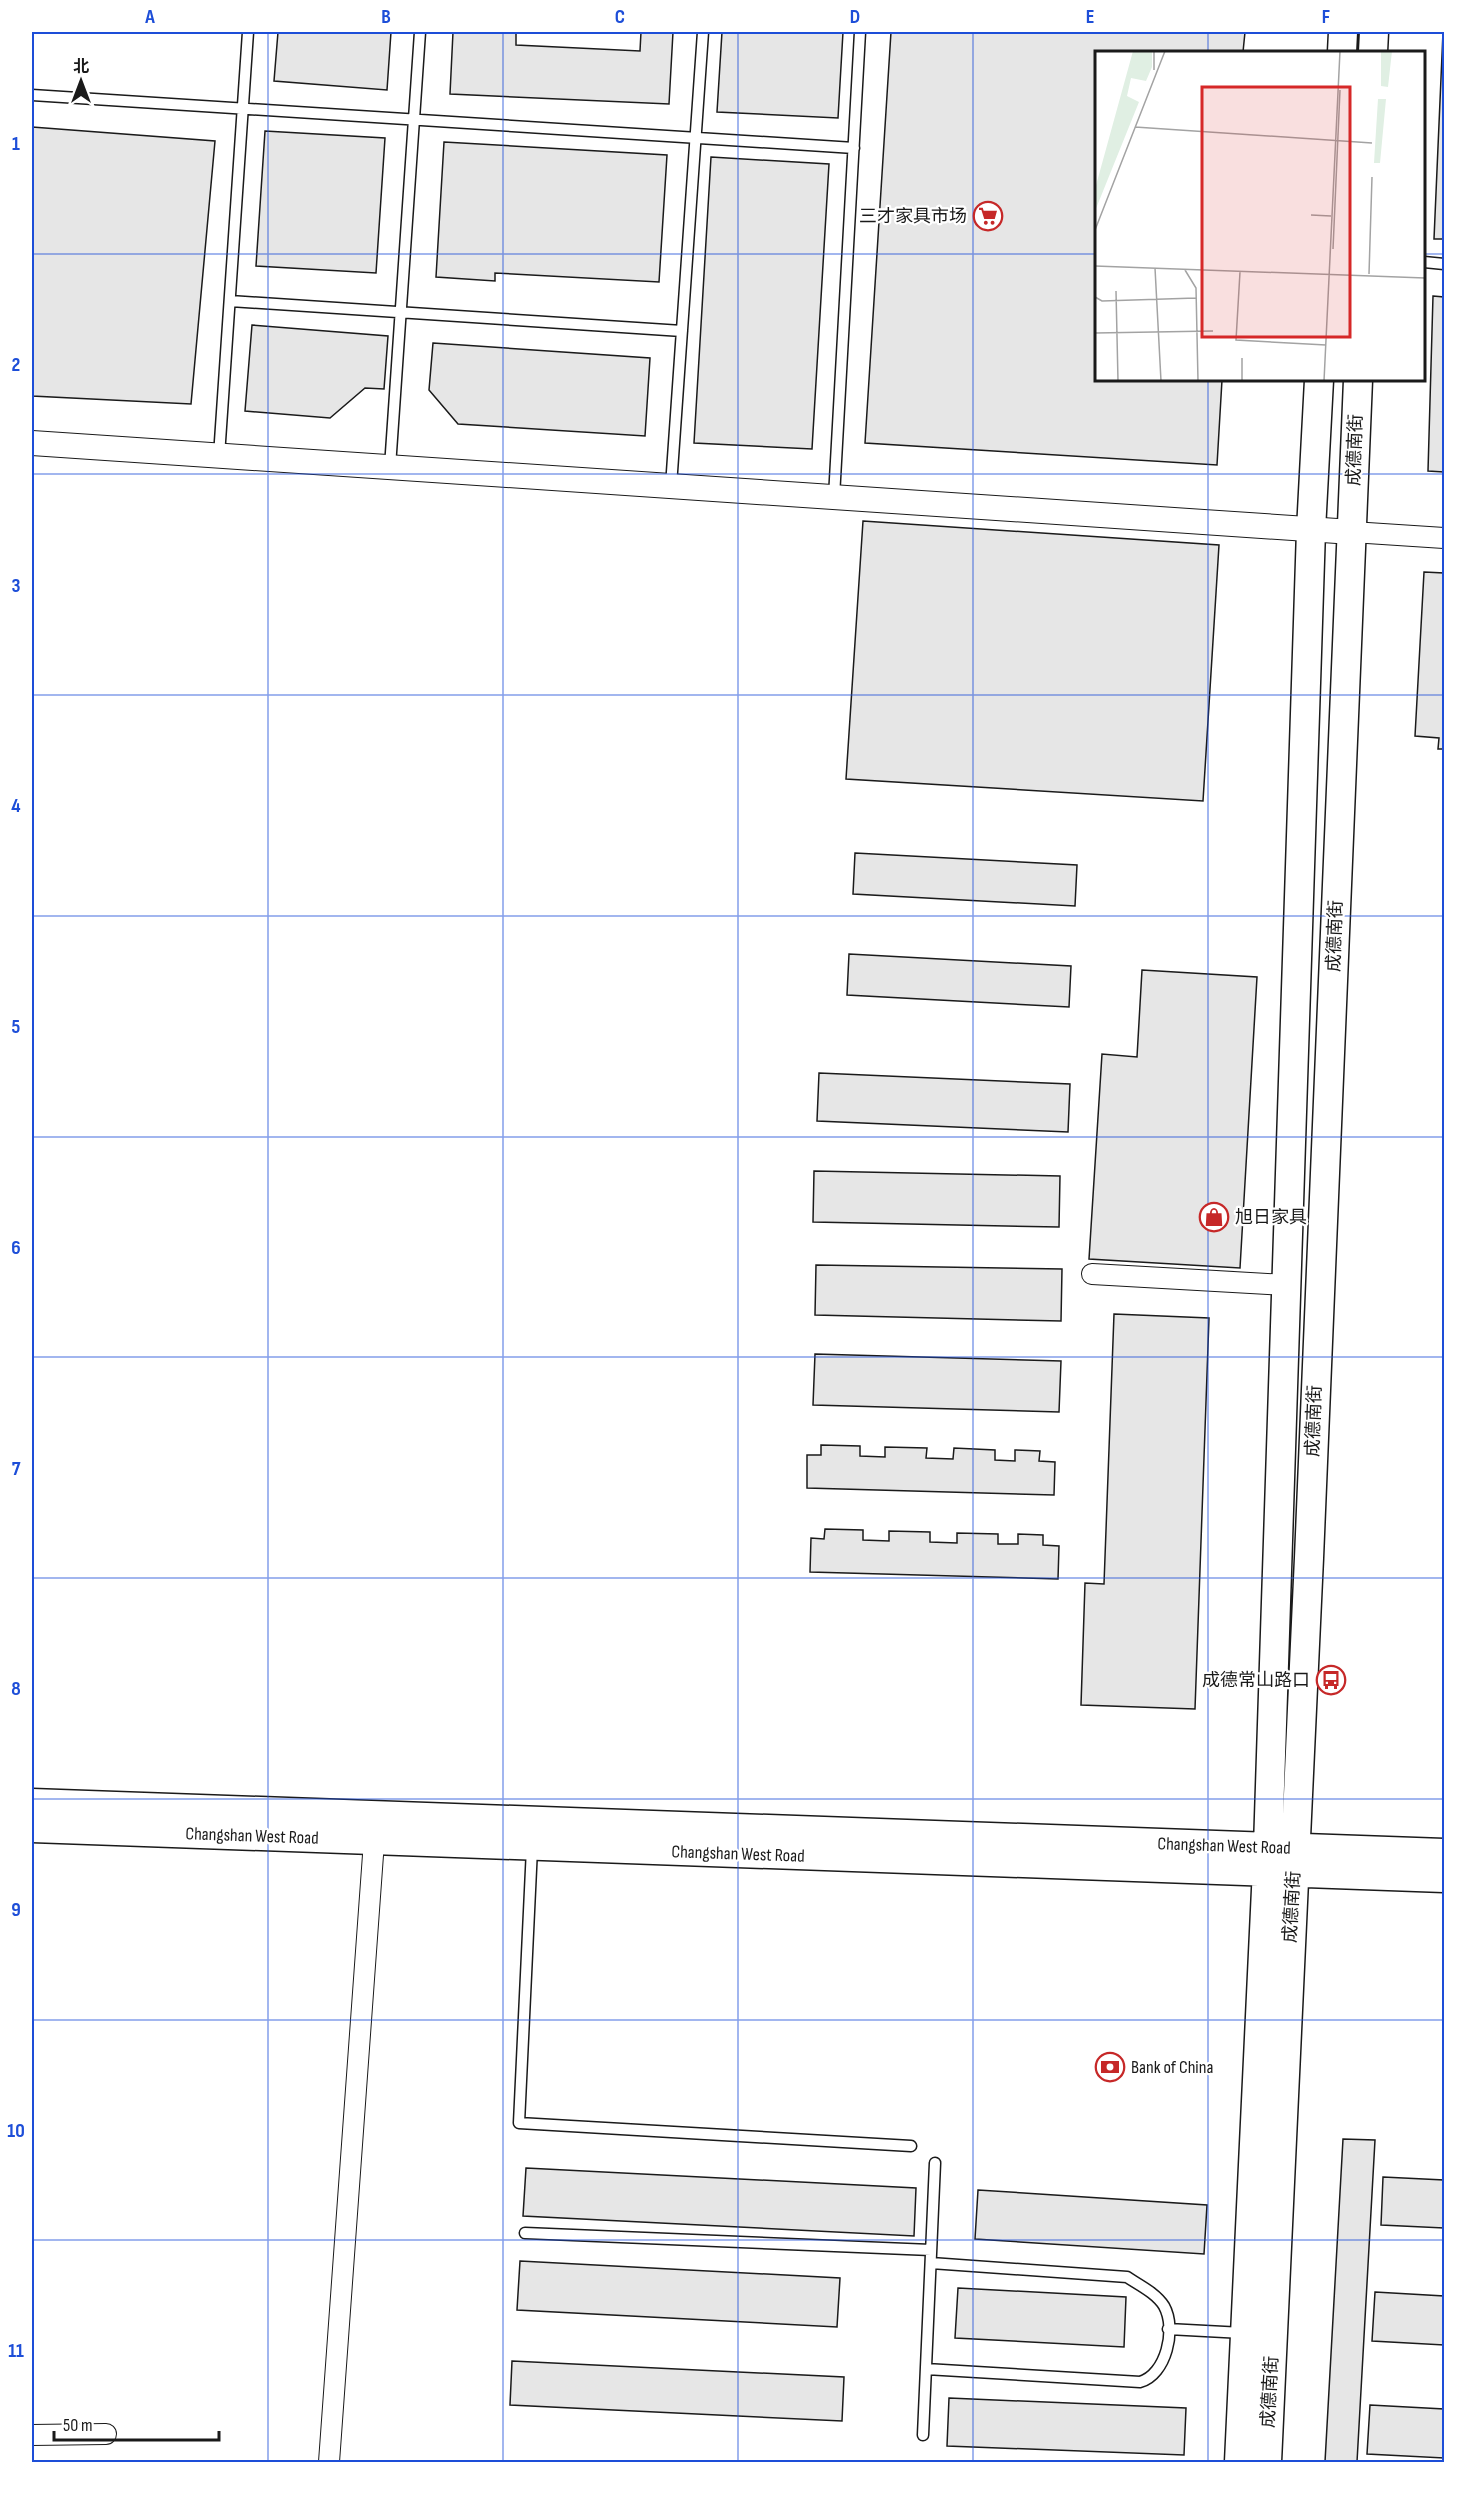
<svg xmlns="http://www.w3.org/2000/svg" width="1476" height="2494" font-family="'Sofia Sans Condensed','Noto Sans SC',sans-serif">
	<rect width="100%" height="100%" fill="#fff"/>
	<path fill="#e6e6e6" stroke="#1a1a1a" stroke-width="1.5" d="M 278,32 L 391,32 L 387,90 L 274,81 Z
		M 453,32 L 516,32 L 516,45 L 640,51 L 641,32 L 673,32 L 669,104 L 450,94 Z
		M 722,32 L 843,32 L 838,118 L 717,112 Z
		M 891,32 L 1245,32 L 1243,52 L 1096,52 L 1096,380 L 1222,380 L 1217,465 L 865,443 Z
		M 1443,32 L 1444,32 L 1444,239 L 1434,239 Z
		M 32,127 L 215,141 L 191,404 L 32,396 Z
		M 265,131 L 385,138 L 376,273 L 256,266 Z
		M 444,142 L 667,155 L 659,282 L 495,273 L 495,281 L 436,277 Z
		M 711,157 L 829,164 L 812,449 L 694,443 Z
		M 1433,296 L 1444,297 L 1444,472 L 1428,471 Z
		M 252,325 L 388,336 L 384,389 L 365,388 L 330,418 L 245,411 Z
		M 433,343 L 650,358 L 645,436 L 458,424 L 429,390 Z
		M 863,521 L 1219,545 L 1203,801 L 846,779 Z
		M 1424,572 L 1444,573 L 1444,749 L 1438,749 L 1439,738 L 1415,736 Z
		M 855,853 L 1077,865 L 1075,906 L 853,894 Z
		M 849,954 L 1071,966 L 1069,1007 L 847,995 Z
		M 1142,970 L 1257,977 L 1240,1268 L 1089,1259 L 1102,1054 L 1137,1057 Z
		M 819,1073 L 1070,1084 L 1068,1132 L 817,1121 Z
		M 814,1171 L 1060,1176 L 1059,1227 L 813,1222 Z
		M 816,1265 L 1062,1269 L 1061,1321 L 815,1315 Z
		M 1114,1314 L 1209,1318 L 1195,1709 L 1081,1705 L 1085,1583 L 1104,1584 Z
		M 815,1354 L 1061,1361 L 1059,1412 L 813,1405 Z
		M 821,1445 L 860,1446 L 860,1456 L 885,1457 L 885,1447 L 927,1448 L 926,1458 L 953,1459 L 954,1448 L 995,1450 L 995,1460 L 1015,1461 L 1015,1450 L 1040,1451 L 1039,1461 L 1055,1462 L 1054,1495 L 807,1488 L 807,1455 L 821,1455 Z
		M 825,1529 L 863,1530 L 863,1540 L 889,1541 L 889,1531 L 930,1532 L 930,1542 L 957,1543 L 957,1533 L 998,1534 L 998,1544 L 1018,1544 L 1018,1534 L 1043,1535 L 1043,1545 L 1059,1546 L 1058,1579 L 810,1572 L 811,1538 L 824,1539 Z
		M 1343,2139 L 1375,2140 L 1357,2462 L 1325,2462 Z
		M 526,2168 L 916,2188 L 914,2236 L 523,2216 Z
		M 1383,2177 L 1444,2180 L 1444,2228 L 1381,2225 Z
		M 978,2190 L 1207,2205 L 1204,2254 L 975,2239 Z
		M 520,2261 L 840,2278 L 837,2327 L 517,2310 Z
		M 958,2288 L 1126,2297 L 1124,2347 L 955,2338 Z
		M 1375,2292 L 1444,2296 L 1444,2345 L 1372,2341 Z
		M 512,2361 L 844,2377 L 842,2421 L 510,2405 Z
		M 949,2398 L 1186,2408 L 1184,2455 L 947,2446 Z
		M 1370,2405 L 1444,2409 L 1444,2458 L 1367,2454 Z"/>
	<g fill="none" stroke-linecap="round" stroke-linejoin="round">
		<g stroke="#1a1a1a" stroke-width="13">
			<path id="service" d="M 32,95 L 854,148
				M 1424,262 L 1444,264
				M 230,301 L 682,331
				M 219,456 L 248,32
				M 390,467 L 420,32
				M 671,486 L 703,32
				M 834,497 L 860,32
				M 532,1848 L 519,2123 L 911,2146
				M 525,2233 L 931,2250
				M 1168,2329 L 1243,2333
				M 926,2369 L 1140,2382 C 1166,2375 1177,2329 1164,2306 C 1156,2293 1139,2285 1127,2277 L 931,2263
				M 923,2435 L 935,2163"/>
		</g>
		<g stroke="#1a1a1a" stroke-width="22">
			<path id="minor" d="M 1352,532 L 1444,538
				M 1092,1274 L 1287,1285
				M 32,2435 L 106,2434
				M 329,2462 L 374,1841"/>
		</g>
		<g stroke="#1a1a1a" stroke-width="26">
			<path id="tertiary" d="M 32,443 L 1352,532"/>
		</g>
		<g stroke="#1a1a1a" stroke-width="31">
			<path id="secondary" d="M 1342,52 L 1343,32
				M 1373,52 L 1374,32
				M 32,1803 L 1444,1853
				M 32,1828 L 1444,1878
				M 1239,2462 L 1268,1847 L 1311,530 L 1319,380
				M 1267,2462 L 1309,1558 L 1358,380"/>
		</g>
		<use href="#service" stroke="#fff" stroke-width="10"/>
		<use href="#minor" stroke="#fff" stroke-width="20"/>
		<use href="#tertiary" stroke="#fff" stroke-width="24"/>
		<use href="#secondary" stroke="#fff" stroke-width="28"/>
	</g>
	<path fill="none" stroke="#1d4ed8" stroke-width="1.5" stroke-opacity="0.55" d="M 268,32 L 268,2462M 503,32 L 503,2462M 738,32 L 738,2462M 973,32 L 973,2462M 1208,32 L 1208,52M 32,254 L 1096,254M 1424,254 L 1444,254M 1208,380 L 1208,2462M 32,474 L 1444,474M 32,695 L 1444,695M 32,916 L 1444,916M 32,1137 L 1444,1137M 32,1357 L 1444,1357M 32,1578 L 1444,1578M 32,1799 L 1444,1799M 32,2020 L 1444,2020M 32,2240 L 1444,2240"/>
	<defs>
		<g id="supermarket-ring" transform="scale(1.5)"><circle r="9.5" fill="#fff" stroke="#c62828" stroke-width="1.5"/><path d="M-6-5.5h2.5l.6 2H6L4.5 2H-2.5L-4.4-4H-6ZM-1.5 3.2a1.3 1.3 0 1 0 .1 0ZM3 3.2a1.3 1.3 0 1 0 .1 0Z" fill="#c62828"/></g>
		<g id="shop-ring" transform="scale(1.5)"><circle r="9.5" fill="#fff" stroke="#c62828" stroke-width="1.5"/><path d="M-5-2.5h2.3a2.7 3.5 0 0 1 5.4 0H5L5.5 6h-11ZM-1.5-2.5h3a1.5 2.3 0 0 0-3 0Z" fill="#c62828"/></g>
		<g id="bus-ring" transform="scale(1.5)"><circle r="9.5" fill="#fff" stroke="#c62828" stroke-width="1.5"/><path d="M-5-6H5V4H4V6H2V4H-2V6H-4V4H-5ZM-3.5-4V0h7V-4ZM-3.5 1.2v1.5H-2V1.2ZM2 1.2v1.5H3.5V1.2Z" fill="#c62828"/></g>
		<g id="bank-ring" transform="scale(1.5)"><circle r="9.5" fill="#fff" stroke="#c62828" stroke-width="1.5"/><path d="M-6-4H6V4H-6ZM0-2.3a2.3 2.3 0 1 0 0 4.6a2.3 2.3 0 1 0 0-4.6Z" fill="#c62828"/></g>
	</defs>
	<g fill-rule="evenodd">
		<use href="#supermarket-ring" x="988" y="216"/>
		<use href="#shop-ring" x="1214" y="1217"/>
		<use href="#bus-ring" x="1331" y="1680"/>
		<use href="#bank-ring" x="1110" y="2067"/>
	</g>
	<g text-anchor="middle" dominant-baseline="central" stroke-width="4.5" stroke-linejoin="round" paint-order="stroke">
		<g font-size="18" fill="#1a1a1a" stroke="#fff" text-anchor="end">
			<text x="967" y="216">三才家具市场</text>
			<text x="1235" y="1217" text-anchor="start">旭日家具</text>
			<text x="1310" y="1680">成德常山路口</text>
			<text x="1131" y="2067" text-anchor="start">Bank of China</text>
		</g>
		<g font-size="18" fill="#1a1a1a" stroke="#fff">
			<text transform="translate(1355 450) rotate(-88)">成德南街</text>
			<text transform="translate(1335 936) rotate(-88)">成德南街</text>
			<text transform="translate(1314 1421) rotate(-88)">成德南街</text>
			<text transform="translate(252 1836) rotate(2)">Changshan West Road</text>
			<text transform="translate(1224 1846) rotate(2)">Changshan West Road</text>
			<text transform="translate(738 1854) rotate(2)">Changshan West Road</text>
			<text transform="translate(1292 1907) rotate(-87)">成德南街</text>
			<text transform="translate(1270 2392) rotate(-87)">成德南街</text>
		</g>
	</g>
	<g transform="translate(1095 51)">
		<rect width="330" height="330" fill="#fff"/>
		<path d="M 38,0 L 57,0 L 57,16 L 51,30 L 36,27 L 32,45 L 44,51 L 0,160 L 0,138 ZM 286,0 L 297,0 L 293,36 L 286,35 ZM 283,48 L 291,48 L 285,112 L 279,112 Z" fill="#e0efe3"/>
		<path fill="none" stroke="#a3a3a3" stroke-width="1.5" d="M 59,0 L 59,19M 40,76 L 277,92M 216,164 L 236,165M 0,179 L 70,0M 238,198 L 245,39M 0,215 L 330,227M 60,217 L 66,330M 90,219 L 101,237 L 103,330M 145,221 L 141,289 L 231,294M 274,223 L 277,126M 21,240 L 23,330M 0,246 L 7,250 L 101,247M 0,282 L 118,280M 147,307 L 147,330M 229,330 L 245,0"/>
		<path fill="#d62828" fill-opacity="0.15" stroke="#d62828" stroke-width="3" d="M 107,36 L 255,36 L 255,286 L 107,286 Z"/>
		<rect width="330" height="330" fill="none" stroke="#1a1a1a" stroke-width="3"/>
	</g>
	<rect width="1476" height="2494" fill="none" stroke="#ffffff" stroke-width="66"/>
	<g transform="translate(81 81)" stroke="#ffffff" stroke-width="4.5" paint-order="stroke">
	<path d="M0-4.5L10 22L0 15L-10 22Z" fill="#1a1a1a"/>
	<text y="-9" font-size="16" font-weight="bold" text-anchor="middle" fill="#1a1a1a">北</text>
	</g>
	<path d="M54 2431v9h165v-9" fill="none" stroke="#1a1a1a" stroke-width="3"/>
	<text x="63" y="2431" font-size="18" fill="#1a1a1a" stroke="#ffffff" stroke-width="4.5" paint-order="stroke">50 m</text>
	<rect x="33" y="33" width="1410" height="2428" fill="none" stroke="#1d4ed8" stroke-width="2"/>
	<g font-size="20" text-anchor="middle" font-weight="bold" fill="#1d4ed8">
		<text x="150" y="23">A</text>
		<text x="386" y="23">B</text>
		<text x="620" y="23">C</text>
		<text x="855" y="23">D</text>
		<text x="1090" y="23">E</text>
		<text x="1326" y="23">F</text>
		<text x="16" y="150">1</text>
		<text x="16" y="371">2</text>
		<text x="16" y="592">3</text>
		<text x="16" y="812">4</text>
		<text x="16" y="1033">5</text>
		<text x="16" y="1254">6</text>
		<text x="16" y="1475">7</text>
		<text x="16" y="1695">8</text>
		<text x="16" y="1916">9</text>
		<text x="16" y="2137">10</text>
		<text x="16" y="2357">11</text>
	</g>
</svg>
